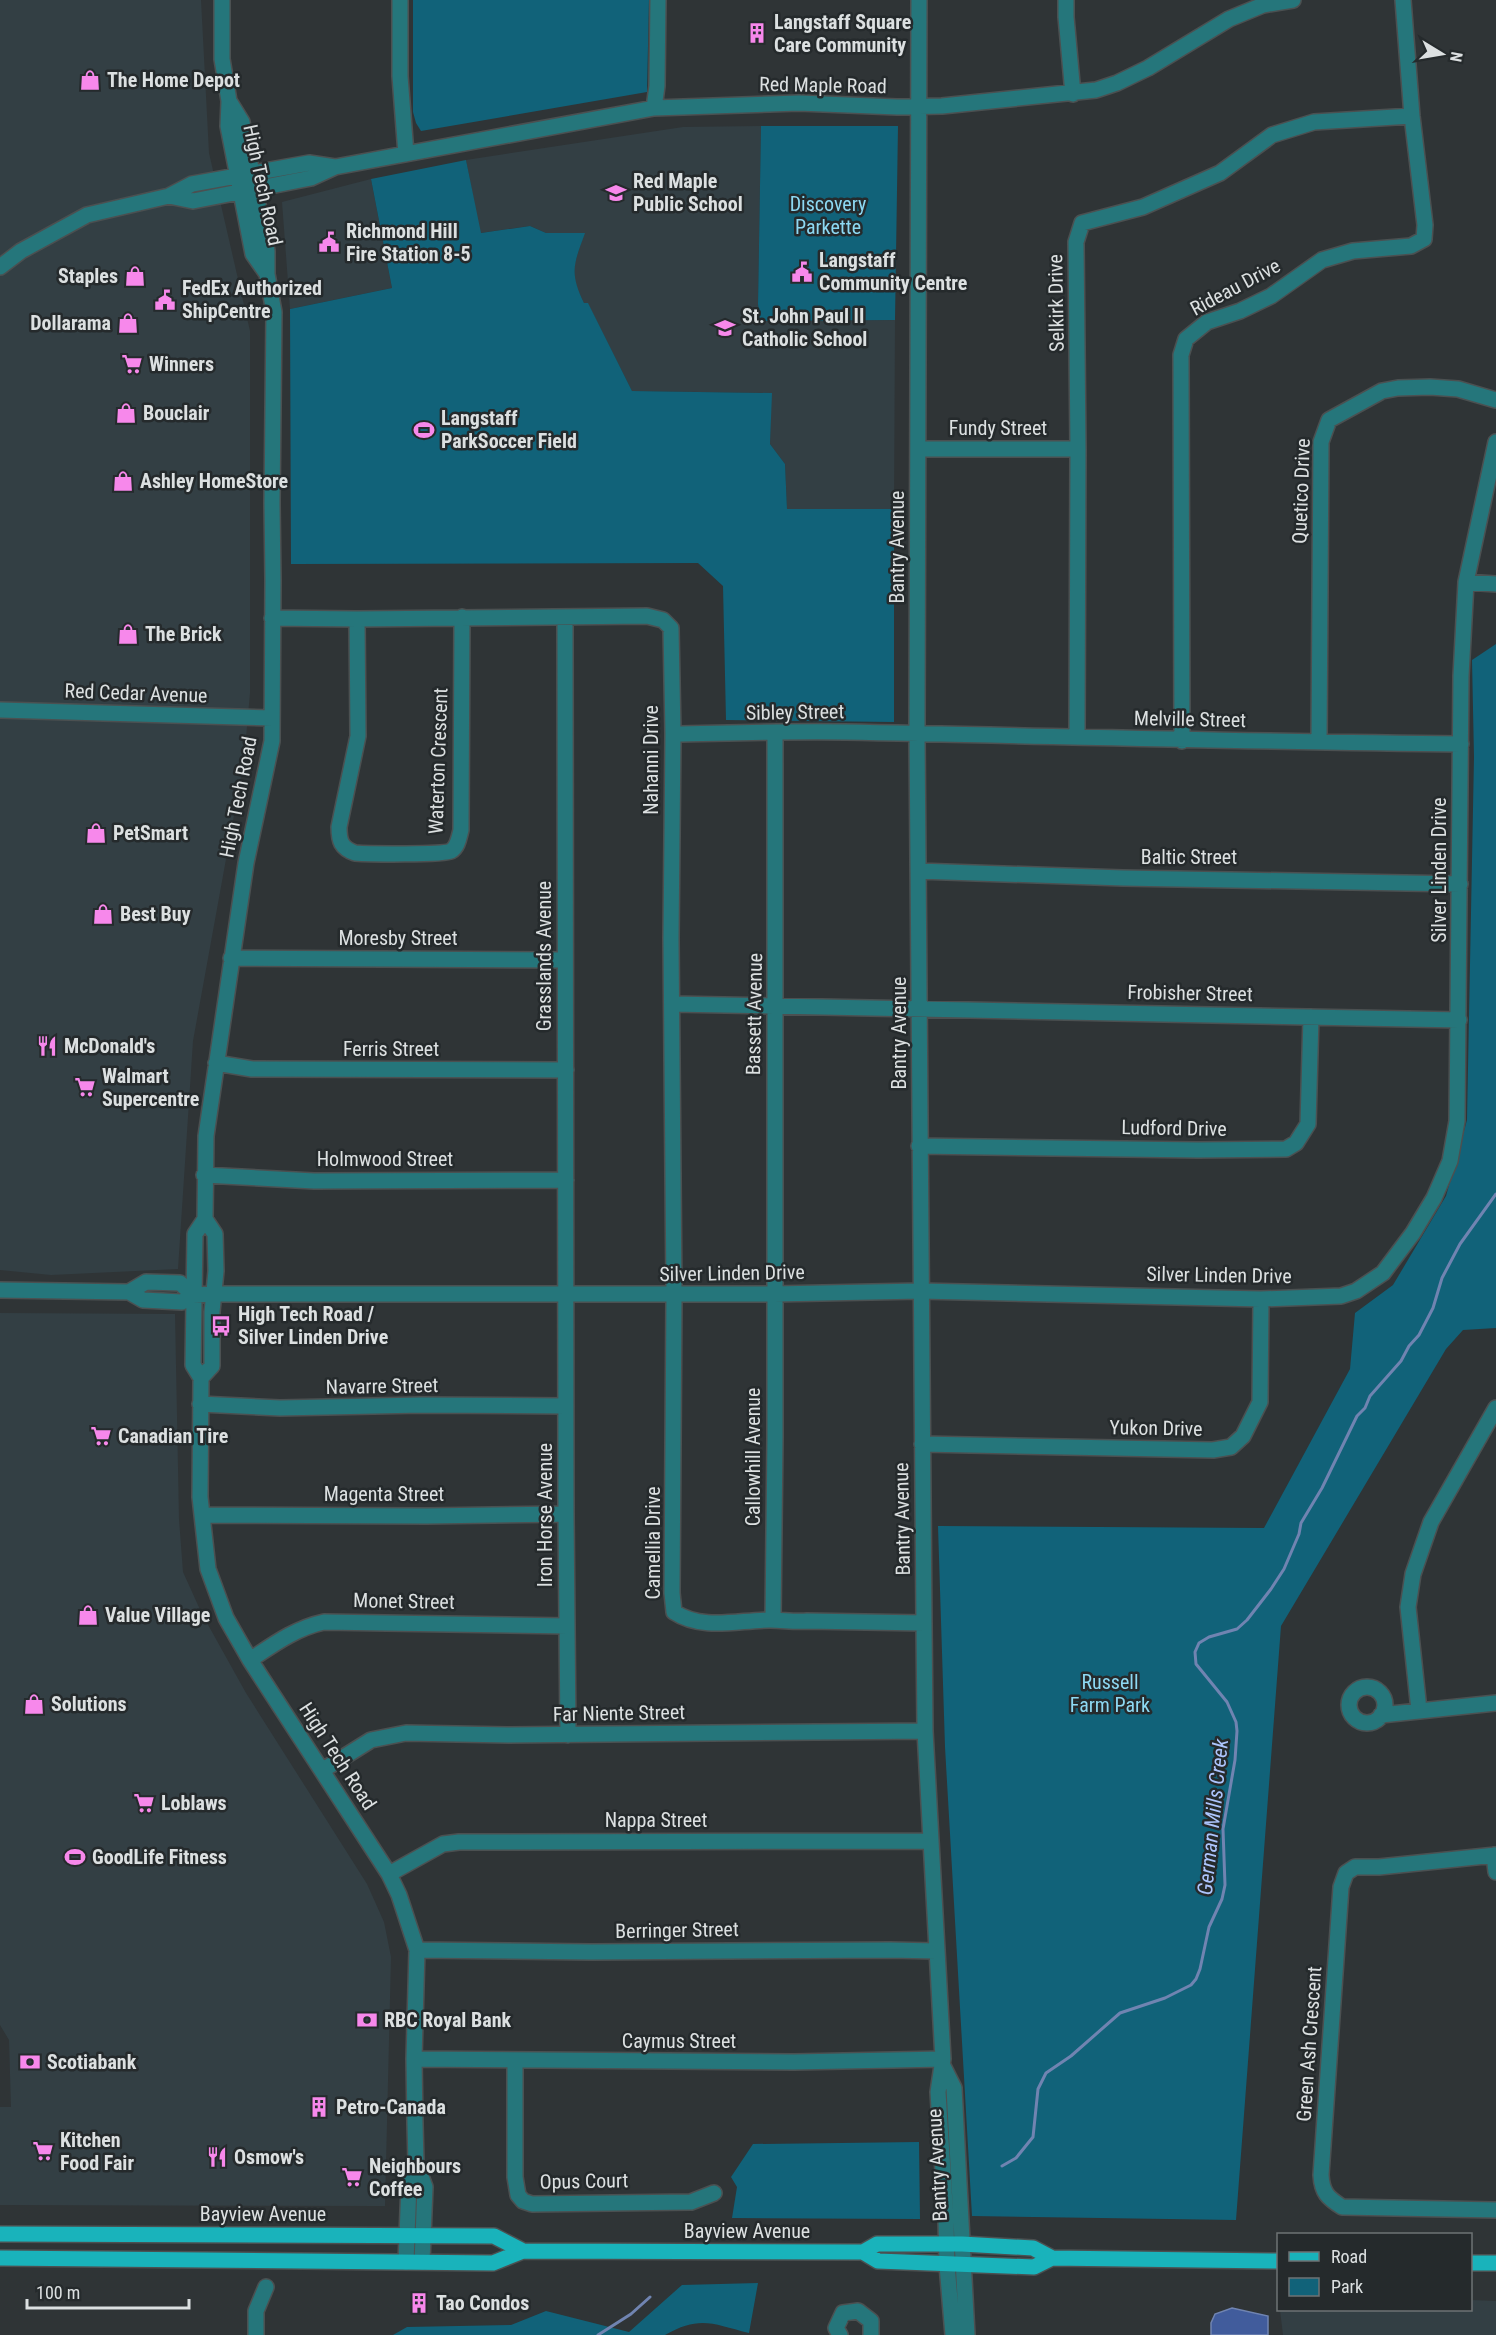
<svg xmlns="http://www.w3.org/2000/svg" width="1496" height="2335" font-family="'Roboto Condensed',sans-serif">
	<rect width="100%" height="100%" fill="#2f3436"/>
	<path fill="#333f44" d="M 0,0 L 201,0 L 209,153 L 250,331 L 250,693 L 244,760 L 193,1041 L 178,1269 L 51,1275 L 0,1270 Z
		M 761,126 L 758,304 L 760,321 L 895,320 L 894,509 L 787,509 L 785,464 L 770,444 L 771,393 L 632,391 L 588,304 L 584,303 L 575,285 L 574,266 L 584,233 L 546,233 L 530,226 L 480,233 L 466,160 L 683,127 Z
		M 371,179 L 392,288 L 290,309 L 282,202 Z
		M 0,1313 L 175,1314 L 179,1519 L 183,1572 L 202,1614 L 246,1693 L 367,1884 L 384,1922 L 391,1957 L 385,2206 L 0,2205 L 0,2107 L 11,2107 L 9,2040 L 0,2025 Z
		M 1471,2300 L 1496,2301 L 1496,2335 L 1283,2335 L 1280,2310 L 1470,2310 Z"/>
	<path fill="#116279" d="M 413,0 L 649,0 L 647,92 L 421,131 L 416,123 L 413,112 Z
		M 761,126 L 898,126 L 895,320 L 760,321 L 758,304 Z
		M 466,160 L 481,233 L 530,226 L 546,233 L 585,233 C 574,264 569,272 584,303 L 588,303 L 632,391 L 772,393 L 770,444 L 785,464 L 787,509 L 894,509 L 894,722 L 726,720 L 723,586 L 698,563 L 291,564 L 290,309 L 392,288 L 371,179 Z
		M 1496,644 L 1496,1328 L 1463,1330 L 1446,1349 L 1281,1626 L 1236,2220 L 972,2216 L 945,1747 L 938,1526 L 1264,1528 L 1350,1369 L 1355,1313 L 1393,1285 L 1446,1196 L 1467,1120 L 1474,757 L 1472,660 Z
		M 919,2142 L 920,2219 L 732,2218 L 737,2187 L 731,2177 L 753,2144 Z
		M 758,2283 L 749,2333 C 713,2324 700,2315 665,2335 L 393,2335 L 407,2327 L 511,2325 L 546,2311 L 629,2332 L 682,2285 Z"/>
	<path fill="#415c9c" stroke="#7084b1" stroke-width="1.5" d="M 1232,2308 L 1268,2316 L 1268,2335 L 1211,2335 L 1211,2323 L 1215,2314 Z"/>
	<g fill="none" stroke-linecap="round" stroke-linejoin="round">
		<path stroke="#7084b1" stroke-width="3" d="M 1002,2166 L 1016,2158 L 1033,2137 L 1038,2089 L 1046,2073 L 1071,2056 L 1120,2013 L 1165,1998 L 1191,1985 L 1196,1979 L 1200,1969 L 1209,1927 L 1222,1899 L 1225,1885 L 1223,1829 L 1235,1760 L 1237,1731 L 1236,1722 L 1227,1702 L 1196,1664 L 1195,1652 L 1199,1643 L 1209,1637 L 1237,1629 L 1247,1620 L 1271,1589 L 1284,1569 L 1299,1534 L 1301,1523 L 1322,1488 L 1357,1416 L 1365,1408 L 1370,1396 L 1401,1361 L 1409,1346 L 1419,1335 L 1433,1308 L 1442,1278 L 1460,1244 L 1496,1194
			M 598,2335 L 631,2314 L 650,2297"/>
		<g stroke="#4b5051" stroke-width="18">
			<path id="minor" d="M 222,0 L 222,59 L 229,101 L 228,126 L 253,254 L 267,274
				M 400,0 L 400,76 L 406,154
				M 919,0 L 917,734 L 924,1623 L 925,1731 L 943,2059 L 938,2092 L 946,2220 L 947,2265 L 953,2335
				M 1066,0 L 1066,17 L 1073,94
				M 654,108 L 657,86 L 658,0
				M 169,196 L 193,201 L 311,178 L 335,167 L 654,108 L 799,103 L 897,107 L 942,106 L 1096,90 L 1117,83 L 1148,68 L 1229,19 L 1263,5 L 1293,0
				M 0,267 L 21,251 L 87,215 L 169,196 L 192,184 L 309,163 L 335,167
				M 918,449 L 1078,449
				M 1466,582 L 1496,584
				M 565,617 L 566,1514 L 568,1735
				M 272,618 L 357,619 L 647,616 L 663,620 L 671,628 L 673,734 L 671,939 L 674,1295 L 672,1593 L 674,1612 C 703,1631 738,1620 770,1620 C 783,1620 794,1622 807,1621 L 924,1623
				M 357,619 L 358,736 L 339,827 C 339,841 341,848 355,853 C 368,854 443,855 451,851 C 458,847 459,837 461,830 L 462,617
				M 0,710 L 272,718
				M 673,734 C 730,733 788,731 845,732 C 1051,736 1256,742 1461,744
				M 1077,737 L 1078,449 L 1076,242 L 1082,223 L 1143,207 L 1220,173 L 1272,135 L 1314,122 L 1412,116
				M 1182,741 L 1181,355 L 1186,339 L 1207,322 L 1240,311 L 1271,296 L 1322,260 L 1353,251 L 1411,246 L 1424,239 L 1425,225 L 1412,116 L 1403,0
				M 1319,742 L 1321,442 L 1329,420 L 1382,391 L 1398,388 L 1430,387 L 1458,389 L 1496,400
				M 918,871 L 1123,878 L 1460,884
				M 231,958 L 565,960
				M 672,1004 L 1459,1020
				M 216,1063 L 252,1069 L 566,1070
				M 919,1146 L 1198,1150 L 1286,1149 L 1296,1143 L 1308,1124 L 1311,1017
				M 204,1175 L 314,1181 L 566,1180
				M 205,1219 L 195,1234 L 193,1365 L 201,1378 L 200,1497 L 208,1569 L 226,1618 L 250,1660 L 389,1874 L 399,1895 L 417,1950 L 414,2059 L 415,2124 L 416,2163 L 425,2187 L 422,2262
				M 0,1290 L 129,1292 L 146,1282 L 180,1283 L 193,1295
				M 129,1292 L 143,1300 L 182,1302 L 193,1295 L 215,1294 L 774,1294 L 920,1291 L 1261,1299 L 1341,1296 L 1356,1291 L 1383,1273 L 1413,1233 L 1434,1198 L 1450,1161 L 1457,1121 L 1461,676 L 1466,582 L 1496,442
				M 201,1378 L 212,1366 L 212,1312 L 216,1271 L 215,1234 L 205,1219 L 206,1136 L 246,863 L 272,741 L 273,580 L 272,503 L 274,312 L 267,274 L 267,251 L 242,122 L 229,101
				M 200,1404 L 280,1408 L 421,1405 L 566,1406
				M 922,1444 L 1213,1450 L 1231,1447 L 1243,1436 L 1260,1402 L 1261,1299
				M 202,1515 L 427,1516 L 566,1514
				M 773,1620 L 775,1438 L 775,734
				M 250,1660 C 274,1644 296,1628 324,1622 L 567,1626
				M1349 1705a18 18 0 1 1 36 0a18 18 0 1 1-36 0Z
				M 1419,1710 L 1408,1607 L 1413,1574 L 1431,1522 L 1496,1408
				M 1381,1715 L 1496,1703
				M 323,1770 L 371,1740 L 406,1733 L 508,1735 L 925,1731
				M 1494,1855 L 1496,1872
				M 1496,1855 L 1379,1867 L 1355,1867 L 1346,1873 L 1341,1887 L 1321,2175 C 1322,2193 1328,2198 1342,2207 L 1496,2210
				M 389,1874 L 443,1844 L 459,1842 L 931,1841
				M 417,1950 L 592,1952 L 890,1950 L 936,1951
				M 414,2059 L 794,2062 L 943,2059
				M 515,2061 L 515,2177 L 518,2195 L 523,2201 L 532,2204 L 691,2202 L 714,2193
				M 943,2066 L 954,2088 L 967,2335
				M 406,2262 L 409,2184 L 416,2163
				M 256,2335 L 256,2311 L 266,2287
				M 840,2335 L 836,2328 L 843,2313 L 858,2311 L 871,2321 L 871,2335"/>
		</g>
		<g stroke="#4b5051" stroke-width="18">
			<path id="major" d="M 0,2234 L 494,2236 L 523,2251
				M 863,2252 L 877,2244 L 962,2244 L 1033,2248 L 1052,2258
				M 0,2258 L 493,2263 L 523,2251 L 863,2252 L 878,2261 L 1034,2267 L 1052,2258 L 1278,2261
				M 1470,2263 L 1496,2263"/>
		</g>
		<use href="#minor" stroke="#25767b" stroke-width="15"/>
		<use href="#major" stroke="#19b3bb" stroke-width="15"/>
	</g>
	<defs>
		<g id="building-bare" transform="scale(1.62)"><path d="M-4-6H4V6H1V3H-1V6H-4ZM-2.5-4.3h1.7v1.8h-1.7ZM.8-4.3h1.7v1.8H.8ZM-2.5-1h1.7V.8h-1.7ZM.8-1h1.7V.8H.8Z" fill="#f788eb" stroke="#252a2c" stroke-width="2.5" paint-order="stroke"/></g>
		<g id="shop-bare" transform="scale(1.62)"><path d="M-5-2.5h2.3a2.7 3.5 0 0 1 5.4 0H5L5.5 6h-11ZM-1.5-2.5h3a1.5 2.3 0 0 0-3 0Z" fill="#f788eb" stroke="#252a2c" stroke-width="2.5" paint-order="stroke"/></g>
		<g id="school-bare" transform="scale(1.62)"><path d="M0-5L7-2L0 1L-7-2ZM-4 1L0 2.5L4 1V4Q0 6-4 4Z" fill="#f788eb" stroke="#252a2c" stroke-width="2.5" paint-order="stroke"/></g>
		<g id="civic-bare" transform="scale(1.62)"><path d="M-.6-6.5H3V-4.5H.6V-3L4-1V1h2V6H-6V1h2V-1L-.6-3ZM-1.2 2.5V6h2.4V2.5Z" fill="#f788eb" stroke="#252a2c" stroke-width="2.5" paint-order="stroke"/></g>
		<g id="supermarket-bare" transform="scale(1.62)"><path d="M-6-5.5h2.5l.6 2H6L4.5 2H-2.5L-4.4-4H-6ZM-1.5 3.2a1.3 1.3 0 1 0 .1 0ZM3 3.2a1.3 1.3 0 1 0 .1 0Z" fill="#f788eb" stroke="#252a2c" stroke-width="2.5" paint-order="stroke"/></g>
		<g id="stadium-bare" transform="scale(1.62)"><path d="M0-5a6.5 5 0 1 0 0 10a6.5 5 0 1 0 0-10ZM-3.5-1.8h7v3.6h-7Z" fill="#f788eb" stroke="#252a2c" stroke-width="2.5" paint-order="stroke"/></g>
		<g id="restaurant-bare" transform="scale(1.62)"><path d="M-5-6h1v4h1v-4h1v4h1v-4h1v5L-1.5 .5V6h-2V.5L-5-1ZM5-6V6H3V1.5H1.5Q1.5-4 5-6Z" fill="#f788eb" stroke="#252a2c" stroke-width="2.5" paint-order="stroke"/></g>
		<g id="bus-bare" transform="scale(1.62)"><path d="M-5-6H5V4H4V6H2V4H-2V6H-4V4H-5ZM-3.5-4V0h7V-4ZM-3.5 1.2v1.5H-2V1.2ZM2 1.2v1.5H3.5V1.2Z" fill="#f788eb" stroke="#252a2c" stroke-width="2.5" paint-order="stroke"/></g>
		<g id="bank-bare" transform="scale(1.62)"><path d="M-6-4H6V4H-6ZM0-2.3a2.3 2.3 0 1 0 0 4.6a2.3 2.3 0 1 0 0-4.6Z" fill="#f788eb" stroke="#252a2c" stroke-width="2.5" paint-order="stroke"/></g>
	</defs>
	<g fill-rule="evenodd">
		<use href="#building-bare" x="757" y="33"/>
		<use href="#shop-bare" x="90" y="80"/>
		<use href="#school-bare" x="616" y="193"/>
		<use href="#civic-bare" x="329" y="242"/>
		<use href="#civic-bare" x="802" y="272"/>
		<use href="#shop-bare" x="135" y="276"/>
		<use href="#civic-bare" x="165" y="300"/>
		<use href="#shop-bare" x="128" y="323"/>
		<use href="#school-bare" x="725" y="328"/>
		<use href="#supermarket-bare" x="132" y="364"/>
		<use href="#shop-bare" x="126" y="413"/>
		<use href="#stadium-bare" x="424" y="430"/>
		<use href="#shop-bare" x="123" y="481"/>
		<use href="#shop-bare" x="128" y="634"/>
		<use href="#shop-bare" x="96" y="833"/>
		<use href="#shop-bare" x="103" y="914"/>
		<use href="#restaurant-bare" x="47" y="1046"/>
		<use href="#supermarket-bare" x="85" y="1087"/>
		<use href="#bus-bare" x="221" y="1326"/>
		<use href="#supermarket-bare" x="101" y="1436"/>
		<use href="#shop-bare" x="88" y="1615"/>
		<use href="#shop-bare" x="34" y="1704"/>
		<use href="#supermarket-bare" x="144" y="1803"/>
		<use href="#stadium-bare" x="75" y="1857"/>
		<use href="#bank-bare" x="367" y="2020"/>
		<use href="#bank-bare" x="30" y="2062"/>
		<use href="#building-bare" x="319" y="2107"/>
		<use href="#supermarket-bare" x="43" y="2151"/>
		<use href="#restaurant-bare" x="217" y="2157"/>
		<use href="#supermarket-bare" x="352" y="2177"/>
		<use href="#building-bare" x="419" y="2303"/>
	</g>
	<g text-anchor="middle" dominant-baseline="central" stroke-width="5" stroke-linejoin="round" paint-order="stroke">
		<g font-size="20" font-weight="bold" fill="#dce0e1" stroke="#252a2c" text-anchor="start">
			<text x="774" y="22">Langstaff Square<tspan x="774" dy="23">Care Community</tspan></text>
			<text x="107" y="80">The Home Depot</text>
			<text x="633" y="181">Red Maple<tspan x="633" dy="23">Public School</tspan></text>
			<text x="346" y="231">Richmond Hill<tspan x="346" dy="23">Fire Station 8-5</tspan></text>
			<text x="819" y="260">Langstaff<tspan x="819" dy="23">Community Centre</tspan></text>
			<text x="118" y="276" text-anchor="end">Staples</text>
			<text x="182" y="288">FedEx Authorized<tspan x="182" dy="23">ShipCentre</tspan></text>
			<text x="742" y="316">St. John Paul II<tspan x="742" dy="23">Catholic School</tspan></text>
			<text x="111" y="323" text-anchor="end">Dollarama</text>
			<text x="149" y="364">Winners</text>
			<text x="143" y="413">Bouclair</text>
			<text x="441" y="418">Langstaff<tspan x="441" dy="23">ParkSoccer Field</tspan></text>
			<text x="140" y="481">Ashley HomeStore</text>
			<text x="145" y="634">The Brick</text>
			<text x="113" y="833">PetSmart</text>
			<text x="120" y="914">Best Buy</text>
			<text x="64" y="1046">McDonald's</text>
			<text x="102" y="1076">Walmart<tspan x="102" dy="23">Supercentre</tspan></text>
			<text x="238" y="1314">High Tech Road /<tspan x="238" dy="23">Silver Linden Drive</tspan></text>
			<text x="118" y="1436">Canadian Tire</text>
			<text x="105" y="1615">Value Village</text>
			<text x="51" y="1704">Solutions</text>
			<text x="161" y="1803">Loblaws</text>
			<text x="92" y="1857">GoodLife Fitness</text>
			<text x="384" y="2020">RBC Royal Bank</text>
			<text x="47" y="2062">Scotiabank</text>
			<text x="336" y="2107">Petro-Canada</text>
			<text x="60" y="2140">Kitchen<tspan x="60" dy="23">Food Fair</tspan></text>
			<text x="234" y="2157">Osmow's</text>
			<text x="369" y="2166">Neighbours<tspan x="369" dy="23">Coffee</tspan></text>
			<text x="436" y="2303">Tao Condos</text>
		</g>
		<g font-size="20" fill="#dce0e1" stroke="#252a2c">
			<text transform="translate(823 85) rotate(1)">Red Maple Road</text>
			<text transform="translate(263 185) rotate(78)">High Tech Road</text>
			<text transform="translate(1235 287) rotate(-28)">Rideau Drive</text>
			<text transform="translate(1056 303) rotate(-91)">Selkirk Drive</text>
			<text x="998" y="428">Fundy Street</text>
			<text transform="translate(1301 491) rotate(-88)">Quetico Drive</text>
			<text transform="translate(897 547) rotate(-90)">Bantry Avenue</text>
			<text transform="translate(136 693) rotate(2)">Red Cedar Avenue</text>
			<text transform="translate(795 712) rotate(-1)">Sibley Street</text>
			<text transform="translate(1190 719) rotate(1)">Melville Street</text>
			<text transform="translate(651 760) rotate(-90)">Nahanni Drive</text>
			<text transform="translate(438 761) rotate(-88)">Waterton Crescent</text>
			<text transform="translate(238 797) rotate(-79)">High Tech Road</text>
			<text x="1189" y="857">Baltic Street</text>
			<text transform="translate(1439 870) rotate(-90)">Silver Linden Drive</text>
			<text x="398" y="938">Moresby Street</text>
			<text transform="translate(544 956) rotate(-90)">Grasslands Avenue</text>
			<text transform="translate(1190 993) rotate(1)">Frobisher Street</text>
			<text transform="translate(754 1014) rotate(-89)">Bassett Avenue</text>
			<text transform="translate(899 1033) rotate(-90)">Bantry Avenue</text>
			<text x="391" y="1049">Ferris Street</text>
			<text transform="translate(1174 1128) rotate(1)">Ludford Drive</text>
			<text x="385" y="1159">Holmwood Street</text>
			<text transform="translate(732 1273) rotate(-1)">Silver Linden Drive</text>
			<text transform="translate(1219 1275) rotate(1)">Silver Linden Drive</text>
			<text transform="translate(382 1386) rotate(-1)">Navarre Street</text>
			<text transform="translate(1156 1428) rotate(1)">Yukon Drive</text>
			<text transform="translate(753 1457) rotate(-90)">Callowhill Avenue</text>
			<text x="384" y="1494">Magenta Street</text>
			<text transform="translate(545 1515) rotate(-90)">Iron Horse Avenue</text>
			<text transform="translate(902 1519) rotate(-91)">Bantry Avenue</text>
			<text transform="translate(653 1543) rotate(-90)">Camellia Drive</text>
			<text transform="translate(404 1601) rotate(1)">Monet Street</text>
			<text transform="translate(619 1713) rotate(-1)">Far Niente Street</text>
			<text transform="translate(338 1756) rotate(57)">High Tech Road</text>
			<text x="656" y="1820">Nappa Street</text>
			<text transform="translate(677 1930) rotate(-1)">Berringer Street</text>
			<text x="679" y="2041">Caymus Street</text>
			<text transform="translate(1309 2044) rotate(-86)">Green Ash Crescent</text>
			<text transform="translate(937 2165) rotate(-93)">Bantry Avenue</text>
			<text transform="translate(584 2181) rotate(-1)">Opus Court</text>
			<text x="263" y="2214">Bayview Avenue</text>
			<text x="747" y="2231">Bayview Avenue</text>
		</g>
		<g font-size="20" fill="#8dd9f3" stroke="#252a2c">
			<text x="828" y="204">Discovery<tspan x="828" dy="23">Parkette</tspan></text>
			<text x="1110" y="1682">Russell<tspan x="1110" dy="23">Farm Park</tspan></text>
		</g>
		<g font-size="21" font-style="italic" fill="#adc5fd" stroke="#252a2c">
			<text transform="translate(1213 1817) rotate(-84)">German Mills Creek</text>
		</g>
	</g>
	<rect x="1277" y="2233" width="195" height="78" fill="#252a2c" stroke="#6e7374" stroke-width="1.5"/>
	<rect x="1289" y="2252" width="30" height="9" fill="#19b3bb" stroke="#6e7374" stroke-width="1.5"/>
	<text x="1331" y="2263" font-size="18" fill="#dce0e1">Road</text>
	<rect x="1289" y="2278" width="30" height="18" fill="#116279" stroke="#6e7374" stroke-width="1.5"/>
	<text x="1331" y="2293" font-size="18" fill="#dce0e1">Park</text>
	<g transform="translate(1442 54) rotate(101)" stroke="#252a2c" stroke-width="4.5" paint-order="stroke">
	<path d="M0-4.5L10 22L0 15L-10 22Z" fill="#dce0e1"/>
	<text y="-9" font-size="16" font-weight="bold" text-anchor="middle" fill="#dce0e1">N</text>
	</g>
	<path d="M27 2299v9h162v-9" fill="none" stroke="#dce0e1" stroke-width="3"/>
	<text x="36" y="2299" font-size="18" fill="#dce0e1" stroke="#252a2c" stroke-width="4.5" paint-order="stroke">100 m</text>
</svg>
